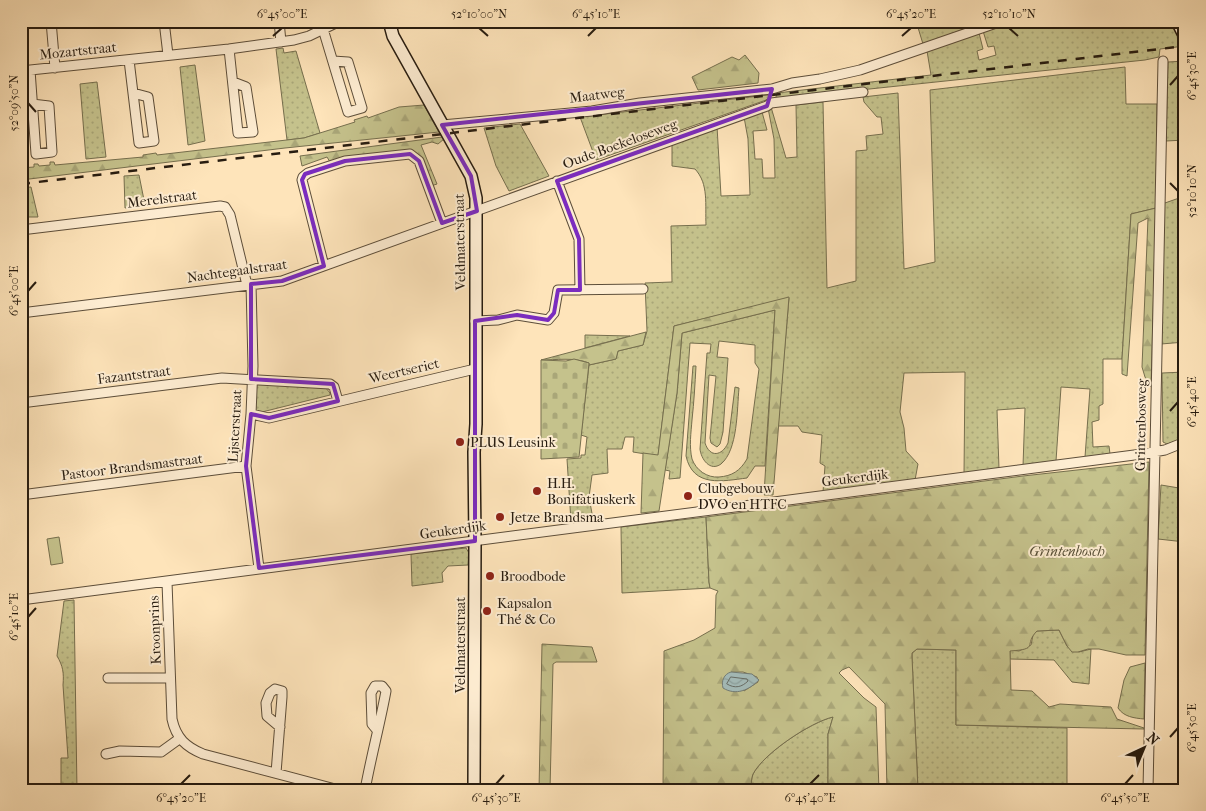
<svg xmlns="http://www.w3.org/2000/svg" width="1206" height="811" font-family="'IM FELL French Canon',serif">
	<defs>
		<pattern id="grass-dots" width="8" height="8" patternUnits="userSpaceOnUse" patternTransform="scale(1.25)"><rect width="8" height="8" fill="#c5c28c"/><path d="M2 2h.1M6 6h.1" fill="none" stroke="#a9a678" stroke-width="1.8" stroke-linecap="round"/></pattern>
		<pattern id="forest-firs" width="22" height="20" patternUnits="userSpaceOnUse" patternTransform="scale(1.25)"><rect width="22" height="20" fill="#c5c28c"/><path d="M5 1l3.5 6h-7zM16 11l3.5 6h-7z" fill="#a9a678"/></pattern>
		<pattern id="cemetery-stones" width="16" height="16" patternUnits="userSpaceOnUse" patternTransform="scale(1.25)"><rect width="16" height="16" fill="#c5c28c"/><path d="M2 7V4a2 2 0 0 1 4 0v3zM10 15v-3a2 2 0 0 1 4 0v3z" fill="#a9a678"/></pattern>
		<pattern id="water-waves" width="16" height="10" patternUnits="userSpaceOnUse" patternTransform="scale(1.25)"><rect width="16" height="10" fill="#a4bcba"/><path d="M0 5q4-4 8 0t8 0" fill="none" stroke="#8da19f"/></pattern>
	</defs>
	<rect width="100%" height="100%" fill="#fee4ba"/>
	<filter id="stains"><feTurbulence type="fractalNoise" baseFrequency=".004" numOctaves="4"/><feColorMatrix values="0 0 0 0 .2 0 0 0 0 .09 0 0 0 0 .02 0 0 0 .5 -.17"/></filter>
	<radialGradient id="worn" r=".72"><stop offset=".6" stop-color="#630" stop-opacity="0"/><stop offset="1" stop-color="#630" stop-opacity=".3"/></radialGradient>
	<path fill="url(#grass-dots)" stroke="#766f4e" d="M 916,21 L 974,21 L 975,25 L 923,44 Z
		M 1011,21 L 1172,21 L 1185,46 L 1160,49 L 1159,57 L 1145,60 L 803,96 L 775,101 L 777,93 L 931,75 L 927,51 L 979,33 L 983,49 L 977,51 L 979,60 L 996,55 L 994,46 L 988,47 L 983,31 Z
		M 283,48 L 284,53 L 296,51 L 320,133 L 304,138 L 287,140 L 276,49 Z
		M 1185,61 L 1185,140 L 1166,141 L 1168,62 Z
		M 195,65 L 205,141 L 188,145 L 180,67 Z
		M 1125,67 L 1126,104 L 1157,104 L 1156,208 L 1131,214 L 1122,359 L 1103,359 L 1103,404 L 1099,406 L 1099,420 L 1092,422 L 1093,447 L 1109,446 L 1110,454 L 1085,457 L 1090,389 L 1061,387 L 1056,461 L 1023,466 L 1025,408 L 997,410 L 999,469 L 964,474 L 965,372 L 904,373 L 900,412 L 904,428 L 906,451 L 918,464 L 915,480 L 823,492 L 825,466 L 820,463 L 822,435 L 802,432 L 798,426 L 778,426 L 789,298 L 674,326 L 658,456 L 633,452 L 634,437 L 625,437 L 622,449 L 607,449 L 608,473 L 592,475 L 589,497 L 593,519 L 571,522 L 567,459 L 581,458 L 581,455 L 585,455 L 587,437 L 581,435 L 589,365 L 616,359 L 618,351 L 643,345 L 647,331 L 645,283 L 672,282 L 671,226 L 706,225 C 705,205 709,184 695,169 L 672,166 L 672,143 L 717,126 L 721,196 L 750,195 L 748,139 L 744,117 L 762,112 L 767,130 L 753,131 L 755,159 L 762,159 L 763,178 L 775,178 L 774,139 L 768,108 L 771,107 L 786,158 L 797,157 L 796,105 L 823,102 L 827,288 L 856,281 L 856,151 L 867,150 L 866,136 L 883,134 L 881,117 L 877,117 L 864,102 L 863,97 L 898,93 L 904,269 L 935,262 L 930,90 Z
		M 97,82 L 106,157 L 86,159 L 80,84 Z
		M 768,95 L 769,99 L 596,160 L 580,117 Z
		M 520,124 L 549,176 L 509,191 L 496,166 L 484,128 Z
		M 139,175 L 145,205 L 125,208 L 124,176 Z
		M 31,187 L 38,217 L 21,217 L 21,188 Z
		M 1185,196 L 1185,342 L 1161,344 L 1162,204 Z
		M 775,310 L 765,466 L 755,466 L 747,478 C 723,481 693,488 686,456 L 693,366 L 696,366 C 695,384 694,402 692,420 C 691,433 689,446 692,459 C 696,470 707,478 719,477 C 732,476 740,471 747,459 L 759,369 L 755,363 L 755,345 L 719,341 L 717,357 L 728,358 L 723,432 L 720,444 L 717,447 L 711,443 L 710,438 L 716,376 L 709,375 L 705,443 C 710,458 722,456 728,443 L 735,387 L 739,388 C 737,409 738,450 721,464 C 710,472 701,459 700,449 L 707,353 L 710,353 L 711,344 L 690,343 L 680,478 L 669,479 L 670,471 L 665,470 L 677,393 L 682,333 Z
		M 585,335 L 630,336 L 585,348 Z
		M 1185,372 L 1185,438 L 1167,444 L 1163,442 L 1162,373 Z
		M 254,383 L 325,387 L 330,393 L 330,395 L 254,414 Z
		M 1161,485 L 1185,489 L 1185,542 L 1158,539 Z
		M 706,517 L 709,582 L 710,588 L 622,593 L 621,527 Z
		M 466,548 L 469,553 L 468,565 L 448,566 L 442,573 L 443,582 L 412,586 L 411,554 Z
		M 74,600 L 77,790 L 29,790 L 29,785 L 61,785 L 61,758 L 68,758 L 63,685 C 64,673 63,666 57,656 L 64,601 Z
		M 1059,630 L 1067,646 L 1079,652 L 1091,649 L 1089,684 L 1072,682 L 1054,660 L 1010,659 L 1010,650 L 1019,651 L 1031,645 L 1033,635 L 1037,631 Z
		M 917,649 L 956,650 L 956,725 L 1067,728 L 1067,790 L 918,790 L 912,657 L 912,653 Z
		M 833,717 L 828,734 L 828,790 L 752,790 C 751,785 751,779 753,774 C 764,753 811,722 833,717 Z"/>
	<path fill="url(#forest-firs)" stroke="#766f4e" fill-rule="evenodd" d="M 745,55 L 759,73 L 758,83 L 698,90 L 692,77 L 732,57 L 739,60 Z
		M 424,105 L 439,132 L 285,148 L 21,180 L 21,168 L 34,167 L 34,164 L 38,164 L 39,166 L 50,165 L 50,162 L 54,162 L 55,165 L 143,157 L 143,155 L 156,153 L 157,155 L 304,138 L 355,122 L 354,120 L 367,116 L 368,118 L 399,107 Z
		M 442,137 L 444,139 L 438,144 L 432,142 L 421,145 L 437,184 L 431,186 L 419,156 L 330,162 L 327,157 L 302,166 L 300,156 Z
		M 1156,208 L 1151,387 L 1145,377 L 1142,367 L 1148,218 L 1138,223 L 1127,376 L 1122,374 L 1122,359 L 1131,214 Z
		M 789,297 L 773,495 L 764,495 L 775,310 L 682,333 L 677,393 L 659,511 L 641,513 L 643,453 L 658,455 L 674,326 Z
		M 646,332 L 643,345 L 618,351 L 616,359 L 589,365 L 589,363 C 574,357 556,360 541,360 Z
		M 1149,462 L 1145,655 L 1126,655 L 1099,649 L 1088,649 L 1078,652 L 1072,652 L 1067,646 L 1059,630 L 1037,631 C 1023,645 1040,649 1010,651 L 1011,690 L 1032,691 L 1049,707 L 1060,704 L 1111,707 L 1117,719 L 1144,728 L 1144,729 L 956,725 L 956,650 L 917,649 L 912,653 L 912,657 L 918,790 L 887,790 L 885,704 L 849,667 L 842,670 L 839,673 L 864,698 L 876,707 L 879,790 L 828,790 L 828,734 L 833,717 C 811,722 764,753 753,774 C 751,779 751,785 752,790 L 663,790 L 664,651 L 694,640 L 715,628 L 716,595 L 718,591 L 710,588 L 709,582 L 706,517 L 1023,476 ZM 731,672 L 743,672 L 757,677 L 758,682 L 744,691 Z
		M 542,644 L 592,647 L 597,662 L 556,662 L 553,664 L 550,790 L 539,790 Z
		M 1145,663 L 1144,719 C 1134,718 1124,717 1118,708 L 1124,680 L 1130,667 Z"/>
	<path fill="url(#cemetery-stones)" stroke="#766f4e" d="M 574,359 L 589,363 L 579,457 L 541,459 L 541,360 L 566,361 Z"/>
	<path fill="#c5c28c" stroke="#766f4e" d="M 59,537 L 63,563 L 51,565 L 47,539 Z"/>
	<path fill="url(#water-waves)" stroke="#727c76" d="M 731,672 L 752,674 L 759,680 C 749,690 736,696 723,688 C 721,681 724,674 731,672 Z"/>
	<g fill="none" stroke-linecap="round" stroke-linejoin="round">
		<path stroke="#666c65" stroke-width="1" d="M 731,677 L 747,679 L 748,681 C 742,687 735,689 727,684 Z"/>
		<g stroke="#5d4e3a" stroke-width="11">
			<path id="street" d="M 51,21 L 55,68
				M 164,21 L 168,55
				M 279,21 L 281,42
				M 440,21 L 440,22
				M 323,29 L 348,112 L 362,108 L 348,62 L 333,61
				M 229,49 L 238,133 L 253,132 L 246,87 L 233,82
				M 129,60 L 139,143 L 154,141 L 148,97 L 133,93
				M 30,70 L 36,154 L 52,152 L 49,106 L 32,104
				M 21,71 L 229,49 L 294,40 L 309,36 L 340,21
				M 442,125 L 592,111 L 640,103 L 772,89 L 792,83 L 820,79 L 860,70 L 1002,21
				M 557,181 L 579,239 L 580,290
				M 21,230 L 220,206 L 225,207 L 230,215 L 247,285
				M 324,266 L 302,180 L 303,177 L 308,173 L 345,161 L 410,154 L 419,161 L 442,223
				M 251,284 L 253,366 L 251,414 L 246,466 L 259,568
				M 21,313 L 282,281 L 767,106 L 771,103 L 863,92
				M 475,321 L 498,320 L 517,315 L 548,320 L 554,313 L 558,290 L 643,289
				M 21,403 L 222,378 L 330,384 L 334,387 L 338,401
				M 251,414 L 269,418 L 475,369
				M 21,495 L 246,466
				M 167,582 L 172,719 C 176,738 186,747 203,754 L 339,790
				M 21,600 L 1142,454 L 1165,450 L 1185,442
				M 108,678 L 170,678
				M 106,754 L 120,751 L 161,752 L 179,739
				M 276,773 L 282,697 L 282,691 L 275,689 L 270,693 L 266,703 L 267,716 L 280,727
				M 365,790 C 371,757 380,724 386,691 L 382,686 L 375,686 L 371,693 L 372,724 L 377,730
				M 1148,790 L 1163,61"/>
		</g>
		<g stroke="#271c10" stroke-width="14">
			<path id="secondary" d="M 389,21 L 393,36 L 471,176 L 476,198 L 476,424 L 474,452 L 475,541 L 474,790
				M 1177,21 L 1185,37"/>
		</g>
		<use href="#street" stroke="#feedd2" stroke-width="9"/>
		<use href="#secondary" stroke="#feedd2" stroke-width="11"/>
		<path stroke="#271c10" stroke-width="2.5" stroke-dasharray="9 9" stroke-linecap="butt" d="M 21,184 L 1185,46"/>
	</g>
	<path fill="none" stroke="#7b2cbf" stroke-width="4" stroke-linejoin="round" d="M 772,89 L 767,106 L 557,181 L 579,239 L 580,290 L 558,290 L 554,313 L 548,320 L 517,315 L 475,321 L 475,541 L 259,568 L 246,466 L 251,414 L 269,418 L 338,401 L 333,384 L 251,379 L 251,284 L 282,281 L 324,266 L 302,180 L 305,174 L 345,161 L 410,154 L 419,161 L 442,223 L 477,211 L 471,176 L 442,125 Z"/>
	<path fill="none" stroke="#271c10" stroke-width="2" d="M 479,28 L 488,36M 1009,28 L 1018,36M 273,36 L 282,28M 588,36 L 596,28M 902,36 L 911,28M 1170,85 L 1178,76M 28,103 L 36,112M 1170,183 L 1178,191M 28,291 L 36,282M 1170,411 L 1178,402M 28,617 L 36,608M 1170,737 L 1178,728M 181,784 L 190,775M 496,784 L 504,775M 810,784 L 819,775M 1125,784 L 1133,775"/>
	<g fill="#8f2418" stroke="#feedd2" stroke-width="2">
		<circle cx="460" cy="442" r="5"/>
		<circle cx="537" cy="491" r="5"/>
		<circle cx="688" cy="496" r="5"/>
		<circle cx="500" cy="517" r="5"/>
		<circle cx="490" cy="576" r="5"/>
		<circle cx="487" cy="611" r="5"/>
	</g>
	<g text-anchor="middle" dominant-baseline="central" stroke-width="4" stroke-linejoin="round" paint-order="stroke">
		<g font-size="14" fill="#271c10" stroke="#feedd2">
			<text transform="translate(78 51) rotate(-6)">Mozartstraat</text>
			<text transform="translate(597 95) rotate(-7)">Maatweg</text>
			<text transform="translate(620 144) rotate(-20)">Oude Boekeloseweg</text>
			<text transform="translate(162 199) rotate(-7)">Merelstraat</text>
			<text transform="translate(460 242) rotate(-91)">Veldmaterstraat</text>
			<text transform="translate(237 271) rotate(-8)">Nachtegaalstraat</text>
			<text transform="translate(404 371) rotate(-13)">Weertseriet</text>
			<text transform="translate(134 375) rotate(-7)">Fazantstraat</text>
			<text transform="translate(1141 425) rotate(-89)">Grintenbosweg</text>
			<text transform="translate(235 426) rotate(-87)">Lijsterstraat</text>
			<text transform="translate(132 467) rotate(-7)">Pastoor Brandsmastraat</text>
			<text transform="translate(855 478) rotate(-7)">Geukerdijk</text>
			<text transform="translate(453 530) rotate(-8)">Geukerdijk</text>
			<text transform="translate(155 630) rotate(-92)">Kroonprins</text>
			<text transform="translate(460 645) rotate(-90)">Veldmaterstraat</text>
		</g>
		<g font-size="14" fill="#271c10" stroke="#feedd2" text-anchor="start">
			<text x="470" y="442">PLUS Leusink</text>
			<text x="547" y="483">H.H.<tspan x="547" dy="16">Bonifatiuskerk</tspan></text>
			<text x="698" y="488">Clubgebouw<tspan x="698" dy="16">DVO en HTFC</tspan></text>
			<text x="510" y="517">Jetze Brandsma</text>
			<text x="500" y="576">Broodbode</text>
			<text x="497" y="603">Kapsalon<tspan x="497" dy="16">Thé &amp; Co</tspan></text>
		</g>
		<g font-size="14" font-style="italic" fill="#564e35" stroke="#feedd2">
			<text x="1067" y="551">Grintenbosch</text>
		</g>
	</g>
	<rect width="1206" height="811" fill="none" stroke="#fee4ba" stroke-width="55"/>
	<g transform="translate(1144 748) rotate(44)" stroke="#feedd2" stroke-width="4" paint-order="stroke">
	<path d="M0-4L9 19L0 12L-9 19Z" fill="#271c10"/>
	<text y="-8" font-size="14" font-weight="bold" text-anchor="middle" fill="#271c10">N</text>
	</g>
	<rect x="28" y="28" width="1150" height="756" fill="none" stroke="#271c10" stroke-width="2"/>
	<g font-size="12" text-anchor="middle" fill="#271c10">
		<text x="282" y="18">6°45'00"E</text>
		<text x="479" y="18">52°10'00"N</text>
		<text x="596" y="18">6°45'10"E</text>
		<text x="911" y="18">6°45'20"E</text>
		<text x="1009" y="18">52°10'10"N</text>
		<text transform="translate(1192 76) rotate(-90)" y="4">6°45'30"E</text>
		<text transform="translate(14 103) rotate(-90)" y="4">52°09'50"N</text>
		<text transform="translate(1192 191) rotate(-90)" y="4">52°10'10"N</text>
		<text transform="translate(14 291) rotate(-90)" y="4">6°45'00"E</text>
		<text transform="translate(1192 402) rotate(-90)" y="4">6°45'40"E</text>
		<text transform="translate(14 617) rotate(-90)" y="4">6°45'10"E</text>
		<text transform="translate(1192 728) rotate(-90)" y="4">6°45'50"E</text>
		<text x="181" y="802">6°45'20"E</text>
		<text x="496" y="802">6°45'30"E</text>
		<text x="810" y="802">6°45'40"E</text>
		<text x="1125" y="802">6°45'50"E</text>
	</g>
	<rect width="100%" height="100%" filter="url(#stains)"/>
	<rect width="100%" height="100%" fill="url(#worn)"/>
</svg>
